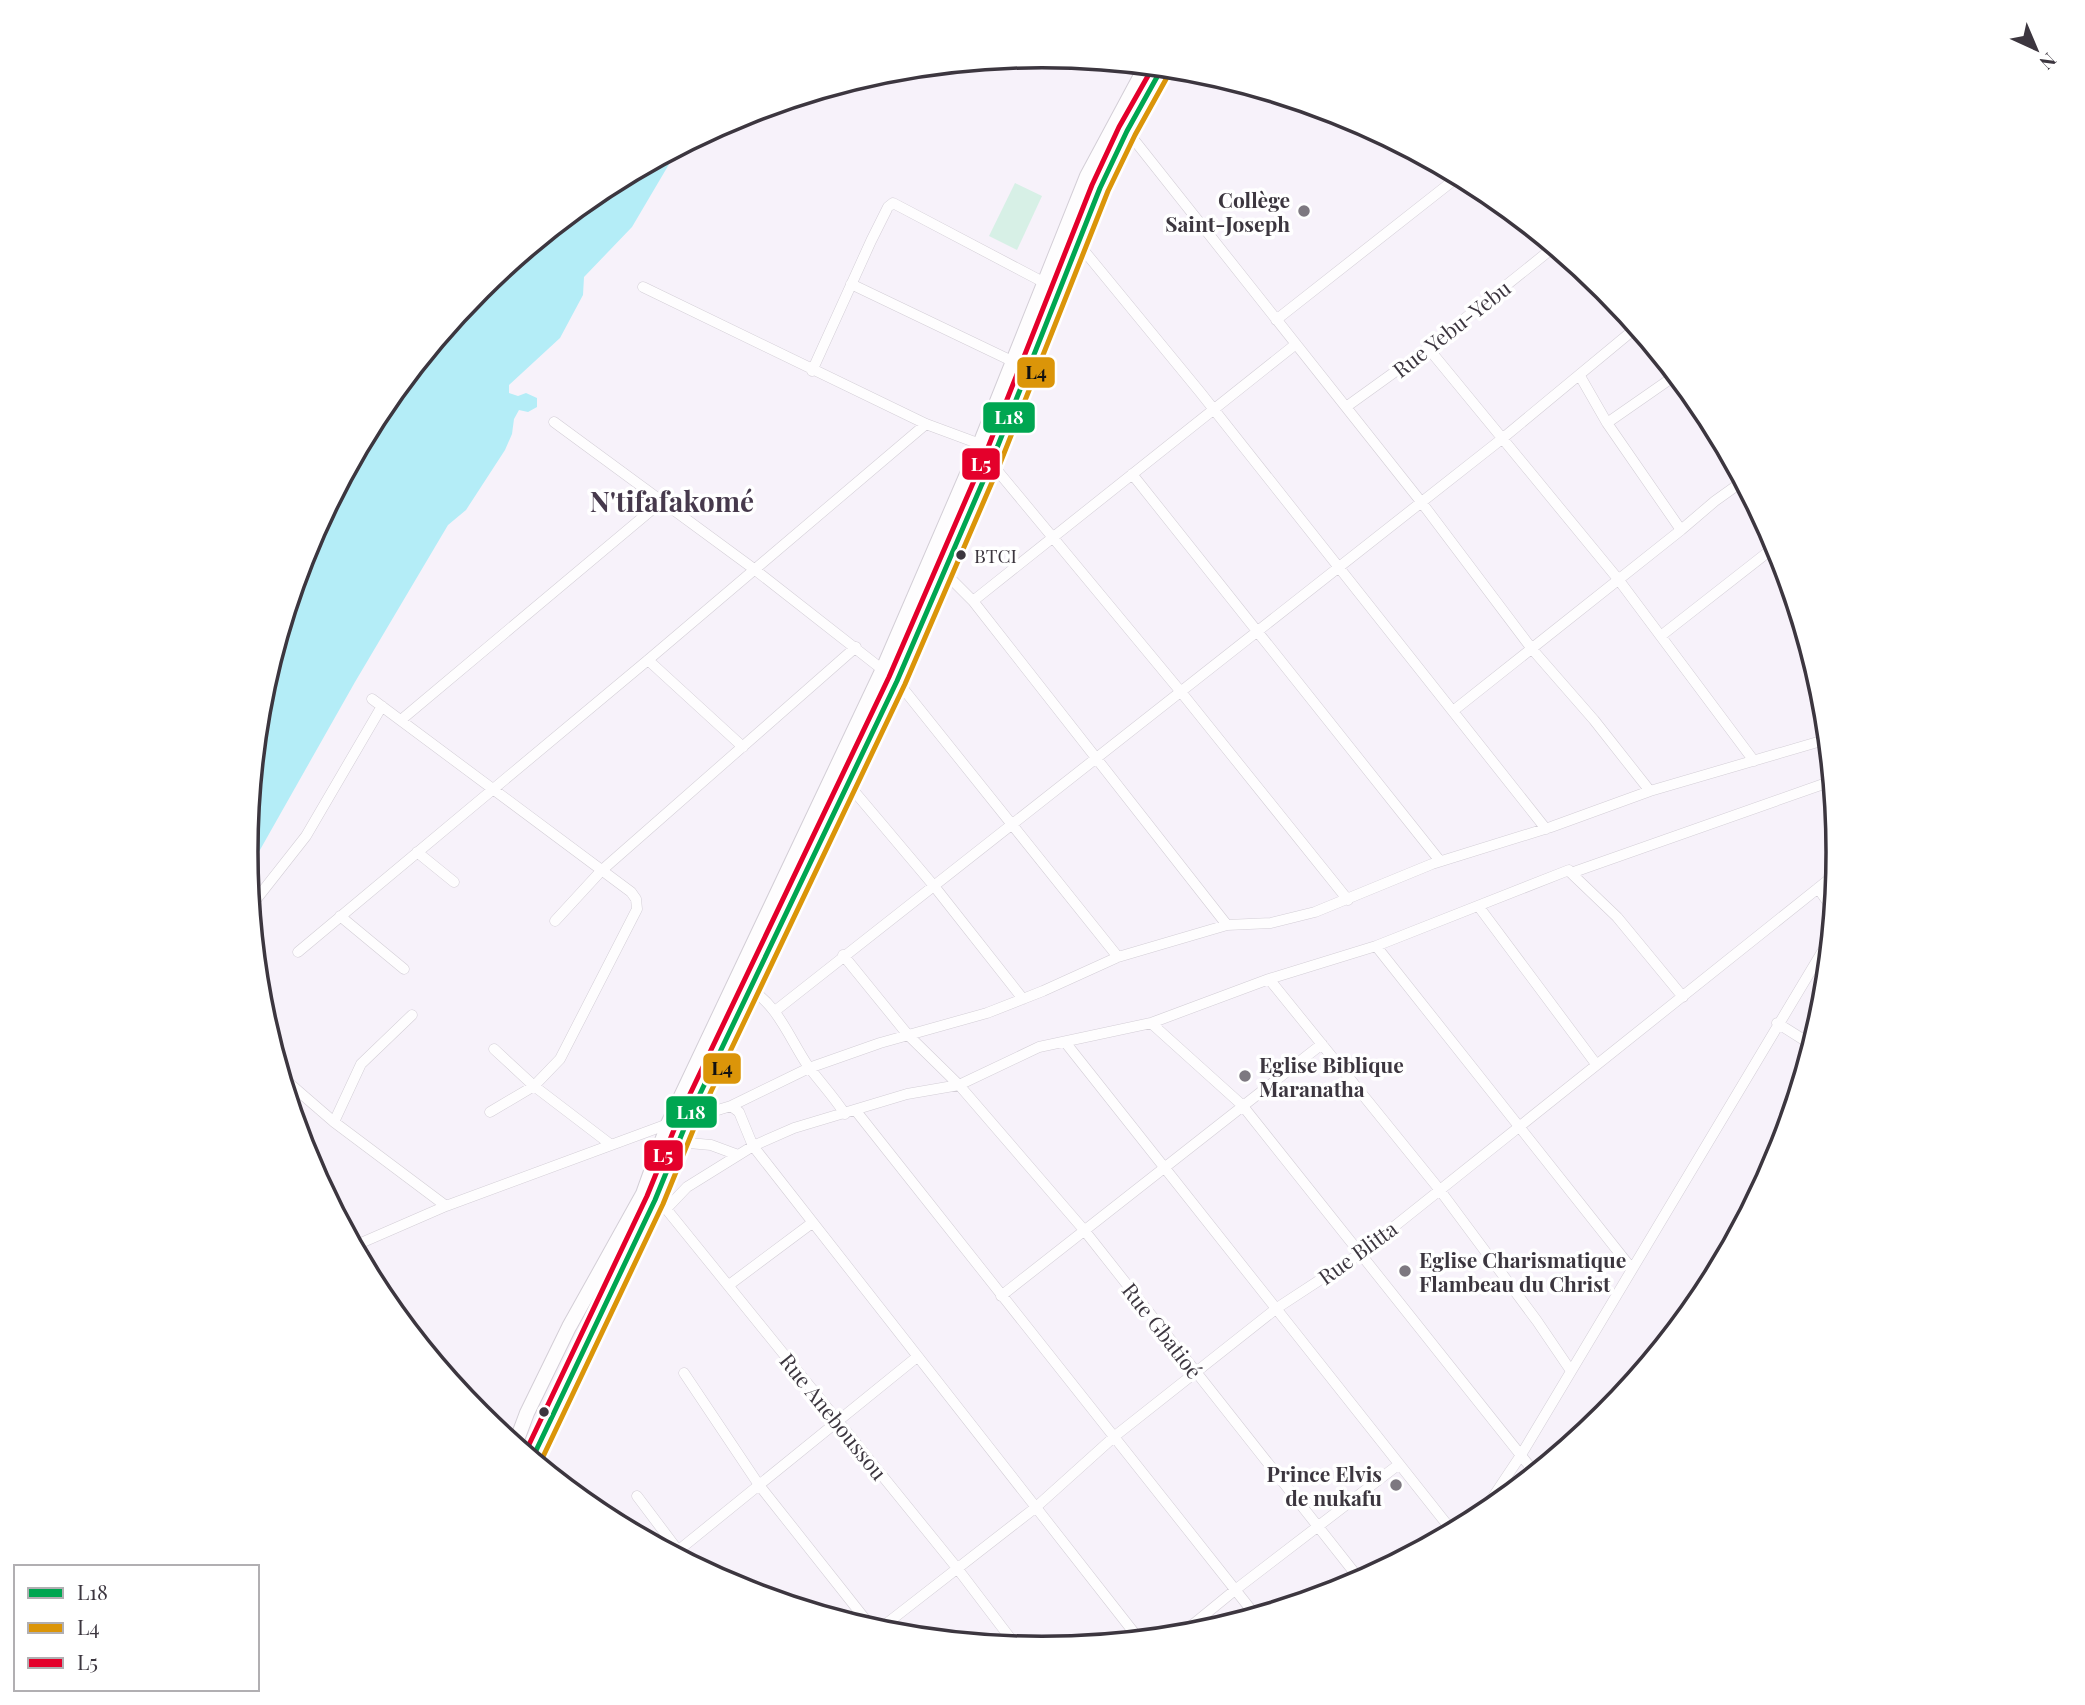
<svg xmlns="http://www.w3.org/2000/svg" width="2085" height="1705" font-family="'Playfair Display',serif">
	<rect width="100%" height="100%" fill="#f7f2fa"/>
	<path fill="#d7f0e6" d="M 1015,183 L 1042,196 L 1017,250 L 989,236 Z"/>
	<path fill="#b4edf7" d="M 678,149 L 632,227 L 584,277 L 583,295 L 560,338 L 509,385 L 509,393 L 518,396 L 526,393 L 537,398 L 537,407 L 528,412 L 519,410 L 514,419 L 512,434 L 505,450 L 466,510 L 448,525 L 355,682 L 248,871 L 246,852 L 261,697 L 307,547 L 380,410 L 480,289 L 600,190 Z"/>
	<g fill="none" stroke-linecap="round" stroke-linejoin="round">
		<g stroke="#d3ced6" stroke-width="11">
			<path id="minor" d="M 1127,131 L 1422,503 L 1532,649 L 1594,720 L 1650,791
				M 1076,241 L 1200,392 L 1546,829
				M 851,284 L 1014,362
				M 643,287 L 926,424 L 980,444
				M 1276,320 L 1459,176
				M 1428,348 L 1618,579 L 1754,761
				M 812,371 L 871,241 L 888,207 L 893,203 L 1045,283
				M 1580,376 L 1607,423 L 1681,530
				M 1346,407 L 1428,348 L 1554,247
				M 554,422 L 754,569 L 897,681 L 1118,957
				M 1607,423 L 1676,375
				M 991,463 L 1181,692 L 1348,900
				M 1132,474 L 1440,861
				M 945,573 L 973,601 L 1227,925
				M 973,601 L 1296,344
				M 1662,635 L 1777,545
				M 648,660 L 743,747
				M 372,699 L 631,892 L 636,899 L 637,909 L 560,1059 L 534,1086 L 490,1112
				M 1453,711 L 1681,530 L 1715,501 L 1743,481
				M 401,720 L 661,502
				M 848,784 L 934,886 L 1023,999
				M 417,852 L 454,882
				M 1571,873 L 1617,917 L 1683,997
				M 1818,888 L 1833,910
				M 251,906 L 306,836 L 382,706
				M 1479,907 L 1596,1064
				M 340,916 L 404,969
				M 555,921 L 601,871 L 856,647
				M 1376,946 L 1632,1269
				M 298,952 L 648,660 L 926,424
				M 843,955 L 908,1035 L 959,1085 L 1084,1230 L 1361,1581
				M 1269,979 L 1439,1189 L 1537,1321 L 1571,1371
				M 745,986 C 777,1002 789,1038 808,1066 C 820,1082 834,1097 845,1114
				M 775,1011 L 1503,438 L 1637,327
				M 1151,1023 L 1242,1105 L 1535,1473
				M 1777,1023 L 1812,1045
				M 1065,1042 L 1453,1532
				M 494,1049 L 534,1086 L 610,1144
				M 282,1077 L 334,1122 L 446,1206
				M 731,1106 L 739,1112 L 753,1146 L 1139,1639
				M 856,1111 L 1256,1616
				M 688,1119 L 731,1106 L 809,1068 L 880,1043 L 987,1013 L 1043,991 L 1118,957 L 1227,925 L 1271,923 L 1315,912 L 1432,864 L 1551,827 L 1650,791 L 1828,739
				M 334,1122 L 361,1064 L 412,1015
				M 678,1142 L 711,1145 L 738,1155
				M 663,1205 L 957,1568 L 1017,1647
				M 667,1208 L 687,1187 L 753,1146 L 794,1128 L 907,1094 L 959,1085 L 1039,1047 L 1151,1023 L 1269,979 L 1376,946 L 1569,870 L 1571,873 L 1832,781
				M 354,1246 L 446,1206 L 668,1124
				M 729,1285 L 812,1223
				M 1001,1296 L 1322,1044
				M 684,1373 L 759,1485 L 873,1629
				M 637,1496 L 686,1561
				M 1479,1518 L 1521,1455 L 1831,937
				M 674,1554 L 917,1357
				M 877,1631 L 1035,1508 L 1115,1436 L 1277,1308 L 1361,1253 L 1837,873
				M 1180,1635 L 1235,1590 L 1398,1465"/>
		</g>
		<g stroke="#d3ced6" stroke-width="16">
			<path id="secondary" d="M 515,1445 L 527,1413 L 569,1327 L 643,1194 L 668,1124 L 883,669 L 980,444 L 1087,176 L 1146,66
				M 532,1459 L 655,1200 L 688,1119 L 897,681 L 991,463 L 1100,188 L 1127,131 L 1162,68"/>
		</g>
		<use href="#minor" stroke="#fefdfe" stroke-width="10"/>
		<use href="#secondary" stroke="#fefdfe" stroke-width="14"/>
		<g stroke="#fff" stroke-width="10">
			<path id="bus-1" d="M 532,1459 L 655,1200 L 688,1119 L 897,681 L 991,463 L 1100,188 L 1127,131 L 1162,68"/>
		</g>
		<g stroke="#fff" stroke-width="10">
			<path id="bus-2" d="M 540,1463 L 663,1204 L 696,1123 L 905,684 L 999,466 L 1108,191 L 1135,135 L 1170,72"/>
		</g>
		<g stroke="#fff" stroke-width="10">
			<path id="bus-3" d="M 525,1453 L 647,1196 L 680,1115 L 889,677 L 983,460 L 1092,185 L 1119,127 L 1153,67"/>
		</g>
		<use href="#bus-1" stroke="#00a651" stroke-width="5"/>
		<use href="#bus-2" stroke="#db9509" stroke-width="5"/>
		<use href="#bus-3" stroke="#e4002b" stroke-width="5"/>
	</g>
	<g fill="#7d7880" stroke="#fff" stroke-width="2.5">
		<circle cx="1304" cy="211" r="7"/>
		<circle cx="1245" cy="1076" r="7"/>
		<circle cx="1405" cy="1271" r="7"/>
		<circle cx="1396" cy="1485" r="7"/>
	</g>
	<g fill="#3c363f" stroke="#fff" stroke-width="2.5">
		<circle cx="961" cy="555" r="6"/>
		<circle cx="544" cy="1412" r="6"/>
	</g>
	<g text-anchor="middle" dominant-baseline="central" stroke-width="7" stroke-linejoin="round" paint-order="stroke">
		<g font-size="19" fill="#3c363f" stroke="#fff" text-anchor="start">
			<text x="974" y="555">BTCI</text>
		</g>
		<g font-size="21" font-weight="bold" fill="#3c363f" stroke="#fff" text-anchor="end">
			<text x="1290" y="199">Collège<tspan x="1290" dy="24">Saint-Joseph</tspan></text>
			<text x="1259" y="1064" text-anchor="start">Eglise Biblique<tspan x="1259" dy="24">Maranatha</tspan></text>
			<text x="1419" y="1259" text-anchor="start">Eglise Charismatique<tspan x="1419" dy="24">Flambeau du Christ</tspan></text>
			<text x="1382" y="1473">Prince Elvis<tspan x="1382" dy="24">de nukafu</tspan></text>
		</g>
		<g font-size="21" fill="#3c363f" stroke="#fff">
			<text transform="translate(1451 328) rotate(-38)">Rue Yebu-Yebu</text>
			<text transform="translate(1357 1252) rotate(-36)">Rue Blitta</text>
			<text transform="translate(1163 1330) rotate(52)">Rue Gbatioé</text>
			<text transform="translate(834 1416) rotate(51)">Rue Aneboussou</text>
		</g>
		<g font-size="28" font-weight="bold" fill="#46394c" stroke="#fff">
			<text x="672" y="500">N'tifafakomé</text>
		</g>
	</g>
	<path d="M0 0H2085V1705H0ZM258 852a784 784 0 1 1 1568 0a784 784 0 1 1-1568 0Z" fill="#fff" fill-rule="evenodd"/>
	<path fill="none" stroke="#3c363f" stroke-width="3.5" d="M258 852a784 784 0 1 1 1568 0a784 784 0 1 1-1568 0Z"/>
	<g stroke="#fff" stroke-width="2.5">
		<rect x="1016" y="356" width="40" height="33" rx="7" fill="#db9509"/>
		<rect x="982" y="401" width="54" height="33" rx="7" fill="#00a651"/>
		<rect x="961" y="447" width="40" height="34" rx="7" fill="#e4002b"/>
		<rect x="702" y="1052" width="40" height="33" rx="7" fill="#db9509"/>
		<rect x="665" y="1095" width="53" height="34" rx="7" fill="#00a651"/>
		<rect x="643" y="1139" width="41" height="33" rx="7" fill="#e4002b"/>
	</g>
	<g font-size="19" text-anchor="middle" font-weight="bold" fill="#fff">
		<text x="1009" y="424">L18</text>
		<text x="981" y="471">L5</text>
		<text x="691" y="1119">L18</text>
		<text x="663" y="1162">L5</text>
	</g>
	<g font-size="19" text-anchor="middle" font-weight="bold" fill="#111">
		<text x="1036" y="379">L4</text>
		<text x="722" y="1075">L4</text>
	</g>
	<rect x="14" y="1565" width="245" height="126" fill="#ffffff" stroke="#b1afb2" stroke-width="2"/>
	<rect x="28" y="1588" width="35" height="10" fill="#00a651" stroke="#b1afb2" stroke-width="2"/>
	<text x="77" y="1600" font-size="21" fill="#3c363f">L18</text>
	<rect x="28" y="1623" width="35" height="10" fill="#db9509" stroke="#b1afb2" stroke-width="2"/>
	<text x="77" y="1635" font-size="21" fill="#3c363f">L4</text>
	<rect x="28" y="1658" width="35" height="10" fill="#e4002b" stroke="#b1afb2" stroke-width="2"/>
	<text x="77" y="1670" font-size="21" fill="#3c363f">L5</text>
	<g transform="translate(2036 49) rotate(136)" stroke="#ffffff" stroke-width="5" paint-order="stroke">
	<path d="M0-5L12 26L0 18L-12 26Z" fill="#3c363f"/>
	<text y="-10" font-size="19" font-weight="bold" text-anchor="middle" fill="#3c363f">N</text>
	</g>
</svg>
